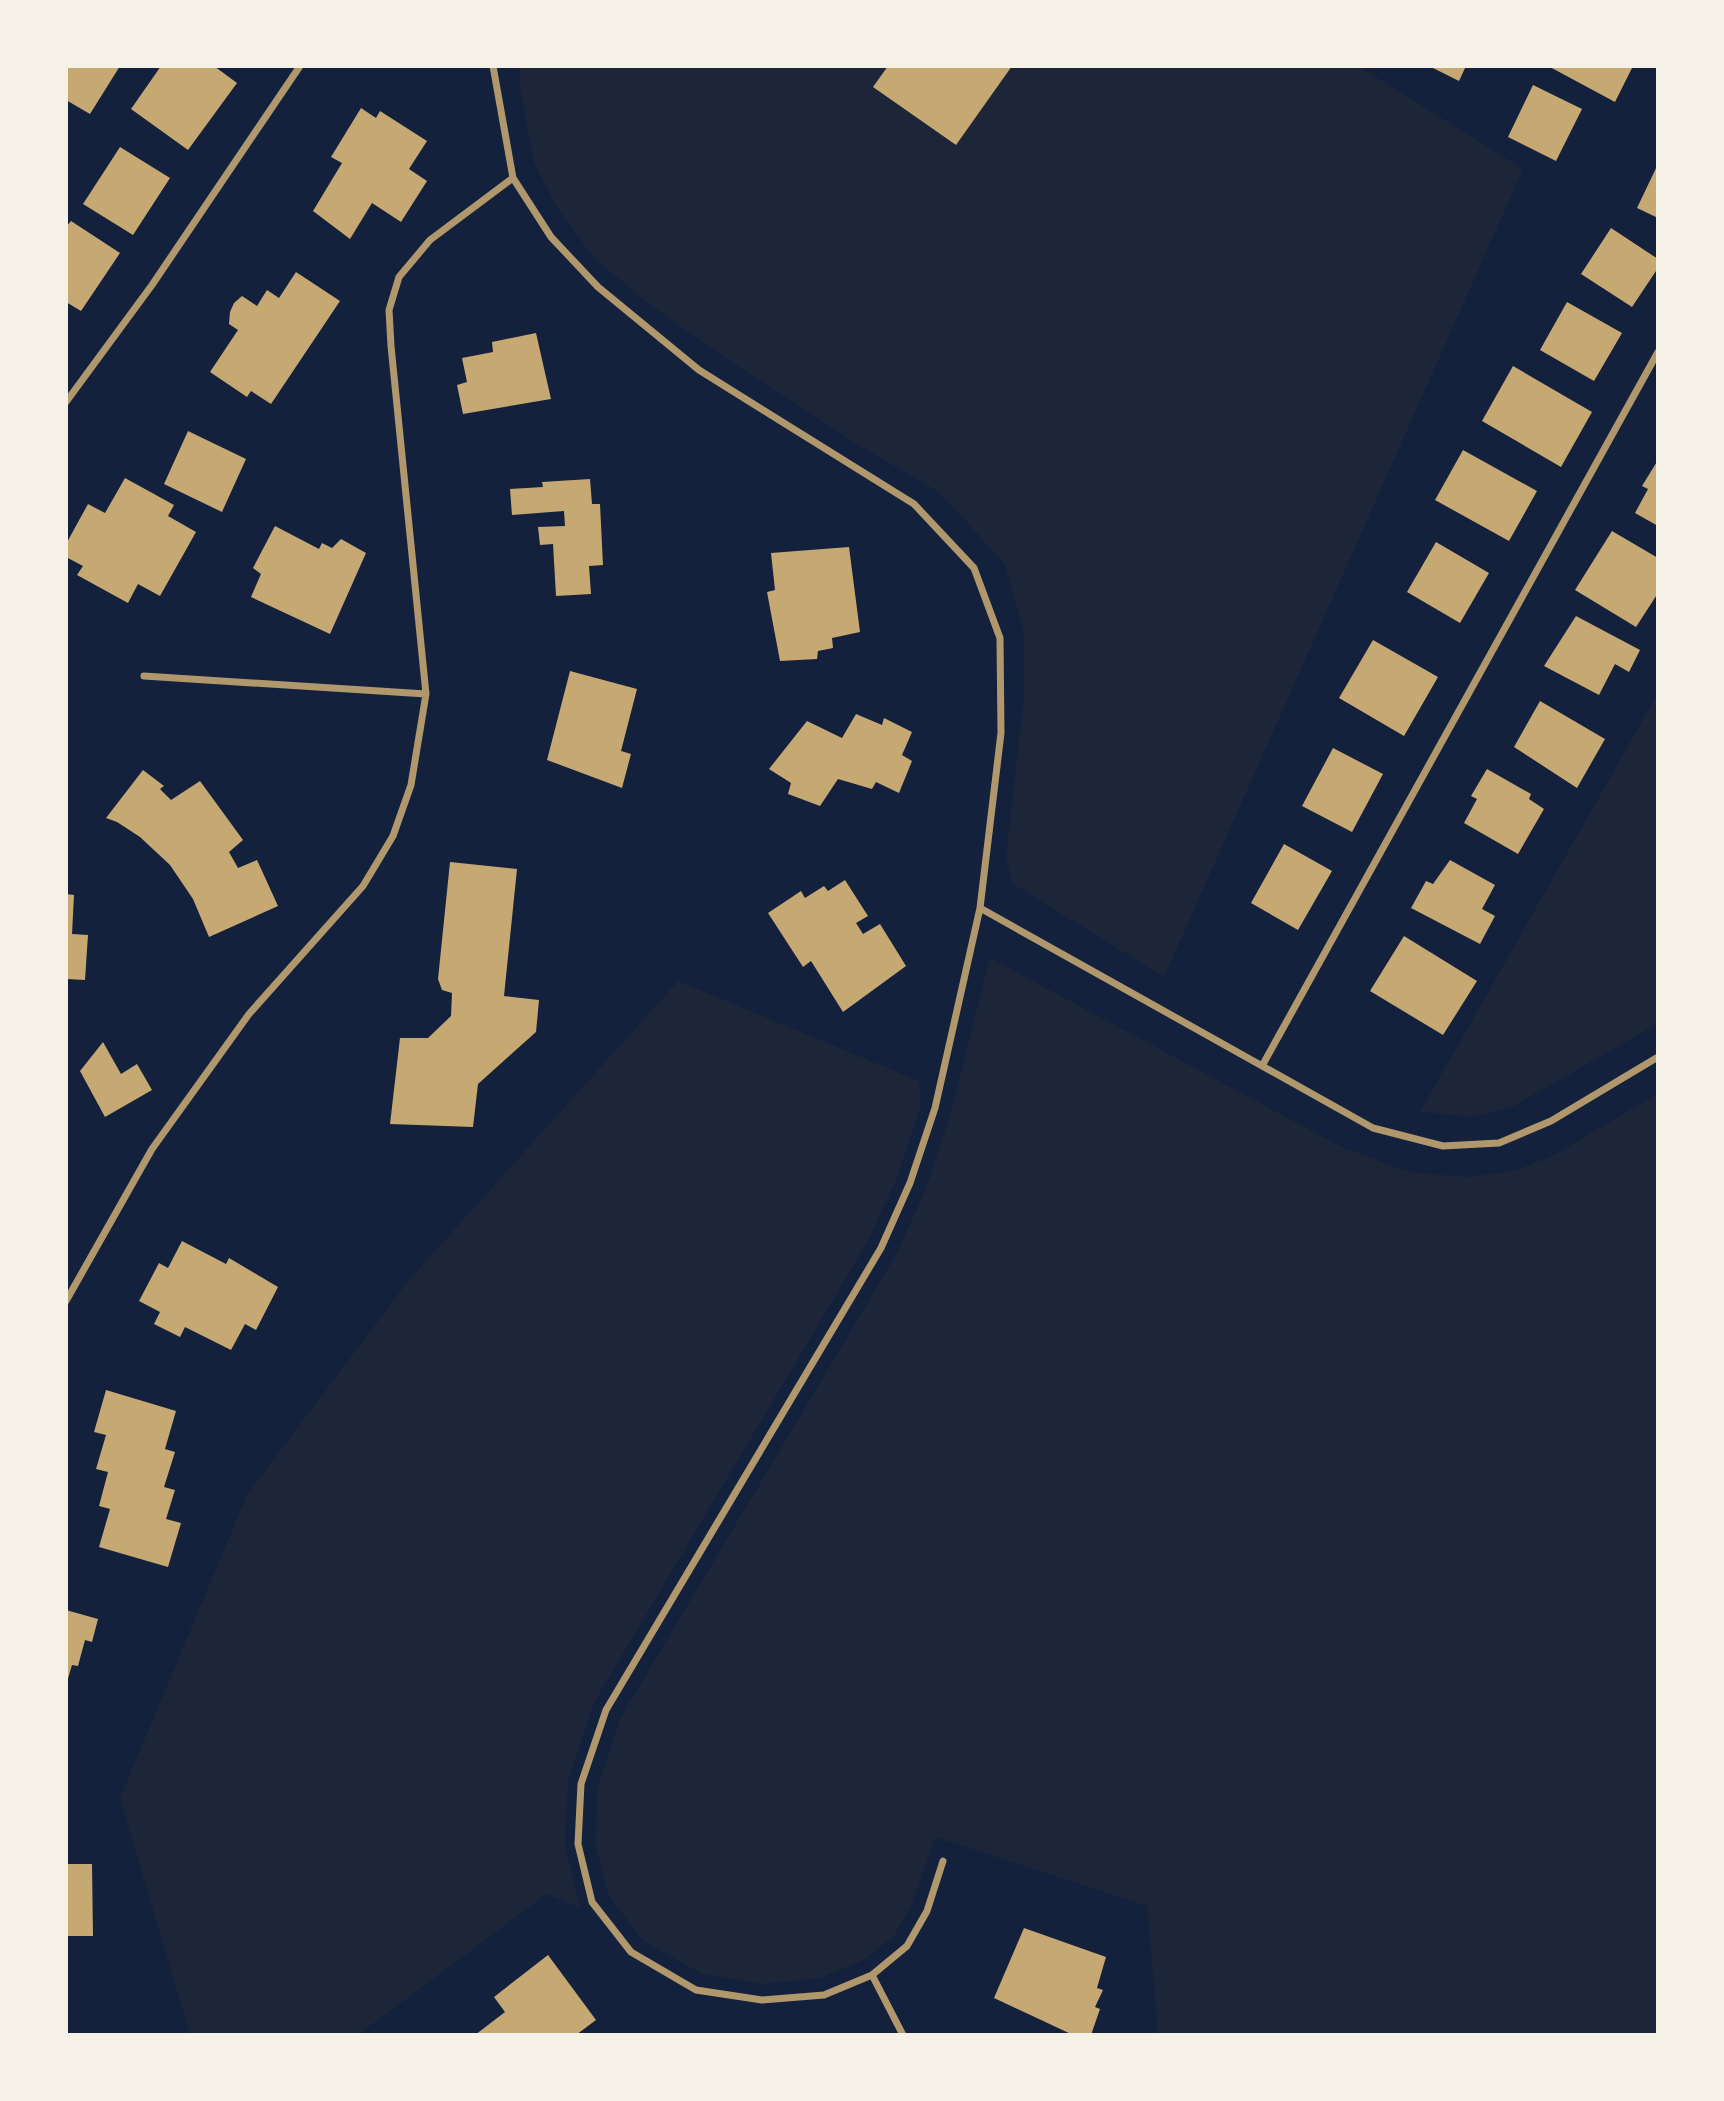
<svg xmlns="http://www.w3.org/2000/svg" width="1724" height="2101" font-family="'Times New Roman',serif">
	<rect width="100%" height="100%" fill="#14213d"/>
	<path fill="#1d2539" d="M 520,67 L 1360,67 L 1523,169 L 1164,977 L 1013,884 L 1006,856 L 1024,697 L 1024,634 L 1005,564 L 939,492 L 860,446 L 726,358 L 649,304 L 593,257 L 557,207 L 534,163 L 520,86 Z
		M 1657,695 L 1657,1024 L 1514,1106 L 1472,1117 L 1420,1112 Z
		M 990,958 L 1340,1146 L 1408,1172 L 1467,1177 L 1514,1171 L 1556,1154 L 1657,1094 L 1657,2034 L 1158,2034 L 1147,1906 L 935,1837 L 912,1904 L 894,1936 L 864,1960 L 820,1978 L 763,1984 L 702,1974 L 642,1940 L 608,1894 L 595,1843 L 598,1787 L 621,1717 L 896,1255 L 926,1189 L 951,1112 Z
		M 678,981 L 919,1081 L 921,1104 L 897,1178 L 868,1241 L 593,1704 L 568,1781 L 565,1845 L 580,1908 L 546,1894 L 359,2034 L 190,2034 L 120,1798 L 247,1495 L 408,1281 Z"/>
	<path fill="#c6a872" d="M 66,66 L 120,66 L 90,114 L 66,100 Z
		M 161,66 L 214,66 L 237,83 L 188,150 L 131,109 Z
		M 888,66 L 1012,66 L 956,145 L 873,87 Z
		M 1429,66 L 1466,66 L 1459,81 Z
		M 1548,66 L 1633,66 L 1615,102 Z
		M 1533,85 L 1582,109 L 1556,161 L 1508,137 Z
		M 361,108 L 376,118 L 380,111 L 427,141 L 409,169 L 427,181 L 401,222 L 372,203 L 350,239 L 313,211 L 342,163 L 331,157 Z
		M 120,147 L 170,178 L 133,235 L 83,204 Z
		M 1658,164 L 1658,218 L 1637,208 Z
		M 71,221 L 120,253 L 81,311 L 66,302 L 66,227 Z
		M 1611,228 L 1658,259 L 1658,268 L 1632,307 L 1581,274 Z
		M 296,272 L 340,301 L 271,404 L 251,391 L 247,397 L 210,372 L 238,330 L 229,324 L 230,312 L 234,303 L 242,296 L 257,306 L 267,290 L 279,298 Z
		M 1567,302 L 1622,333 L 1594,381 L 1540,350 Z
		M 536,333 L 551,399 L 463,414 L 457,385 L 467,382 L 462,358 L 493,352 L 492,342 Z
		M 1513,366 L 1592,412 L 1561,467 L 1482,421 Z
		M 188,431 L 246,459 L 222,512 L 164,484 Z
		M 1463,450 L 1537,491 L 1509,541 L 1435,500 Z
		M 1658,460 L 1658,526 L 1635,513 L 1648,489 L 1642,486 Z
		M 125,478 L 174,505 L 168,516 L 196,532 L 160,596 L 138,584 L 128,603 L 77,575 L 83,566 L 66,557 L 66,544 L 88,504 L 105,513 Z
		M 590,479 L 592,504 L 600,504 L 603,565 L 589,566 L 591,594 L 556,596 L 553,544 L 540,545 L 538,527 L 565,526 L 564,511 L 512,515 L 510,489 L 543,487 L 542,482 Z
		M 275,526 L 319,549 L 322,543 L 332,548 L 341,539 L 366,553 L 330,634 L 251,597 L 261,574 L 253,568 Z
		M 1612,531 L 1658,558 L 1658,593 L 1636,627 L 1575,590 Z
		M 1436,542 L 1489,573 L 1460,623 L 1407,592 Z
		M 849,547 L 860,632 L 832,638 L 833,648 L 818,651 L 817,659 L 780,661 L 767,592 L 775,590 L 771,553 Z
		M 1576,616 L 1640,650 L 1629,672 L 1615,664 L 1599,695 L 1544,666 Z
		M 1373,640 L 1438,677 L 1404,736 L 1339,698 Z
		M 570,671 L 637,689 L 621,751 L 631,754 L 622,788 L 547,760 Z
		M 1540,701 L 1605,739 L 1577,788 L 1514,747 Z
		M 856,714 L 882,725 L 884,718 L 912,732 L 902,755 L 912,761 L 899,793 L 876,782 L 872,789 L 838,779 L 820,806 L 788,794 L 791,783 L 769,769 L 807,721 L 842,738 Z
		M 1333,748 L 1383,774 L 1352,832 L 1302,806 Z
		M 1487,769 L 1531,794 L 1529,799 L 1544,809 L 1518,854 L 1464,823 L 1477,799 L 1471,796 Z
		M 143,770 L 164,786 L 160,789 L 171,800 L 200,781 L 243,840 L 229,852 L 238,868 L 257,860 L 278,906 L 209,937 L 193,899 L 170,865 L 140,837 L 117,822 L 106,818 Z
		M 1284,844 L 1332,871 L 1298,930 L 1251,903 Z
		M 1450,860 L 1495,885 L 1482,909 L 1495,916 L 1480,944 L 1411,908 L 1426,881 L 1433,884 Z
		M 450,862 L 517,869 L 504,996 L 539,1000 L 536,1032 L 478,1084 L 473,1127 L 390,1124 L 400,1038 L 428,1038 L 451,1016 L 452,993 L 442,990 L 438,979 Z
		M 845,880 L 868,916 L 856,923 L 863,934 L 880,924 L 906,966 L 843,1012 L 811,961 L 803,967 L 768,913 L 801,891 L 805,898 L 824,886 L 828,891 Z
		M 66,894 L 74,895 L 72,934 L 88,935 L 85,980 L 66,979 Z
		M 1404,936 L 1477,981 L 1443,1035 L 1370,991 Z
		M 103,1042 L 121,1074 L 137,1064 L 152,1090 L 105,1117 L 80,1071 Z
		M 182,1241 L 226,1264 L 229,1258 L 278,1287 L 256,1330 L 245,1324 L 231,1350 L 185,1327 L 180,1337 L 154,1324 L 160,1312 L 139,1301 L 159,1263 L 168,1268 Z
		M 106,1390 L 176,1411 L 165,1449 L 175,1452 L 164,1487 L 175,1490 L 166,1519 L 181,1523 L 168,1567 L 99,1547 L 110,1509 L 99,1506 L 108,1472 L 96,1469 L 106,1435 L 94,1432 Z
		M 66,1610 L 98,1619 L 92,1642 L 85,1640 L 78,1666 L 72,1665 L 67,1682 Z
		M 66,1864 L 92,1864 L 93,1936 L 66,1936 Z
		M 1024,1928 L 1106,1957 L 1097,1988 L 1103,1990 L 1095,2007 L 1100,2009 L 1091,2035 L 1073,2035 L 994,1998 Z
		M 548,1955 L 596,2020 L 576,2035 L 475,2035 L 505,2012 L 494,1997 Z"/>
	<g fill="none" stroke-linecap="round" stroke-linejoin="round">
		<path stroke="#b1986c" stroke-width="7" d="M 513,178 L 551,237 L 598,287 L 699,370 L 914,504 L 974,568 L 1000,638 L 1001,733 L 980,908 L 935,1108 L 910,1183 L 881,1248 L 606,1710 L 581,1784 L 578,1844 L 592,1902 L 631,1952 L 696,1990 L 762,2000 L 824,1995 L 872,1975 L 907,1946 L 927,1911 L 943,1861
			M 66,402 L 152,285 L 300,66
			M 144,676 L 426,694
			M 980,908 L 1373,1128 L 1443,1146 L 1499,1143 L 1551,1121 L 1658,1057
			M 1262,1066 L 1658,352
			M 66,1301 L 152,1149 L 249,1014 L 363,886 L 393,836 L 411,785 L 426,694 L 391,346 L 389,310 L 399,277 L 430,240 L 513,178 L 493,66
			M 872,1975 L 903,2035"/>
	</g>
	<rect width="1724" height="2101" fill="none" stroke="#f6f1e7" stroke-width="136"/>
</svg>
